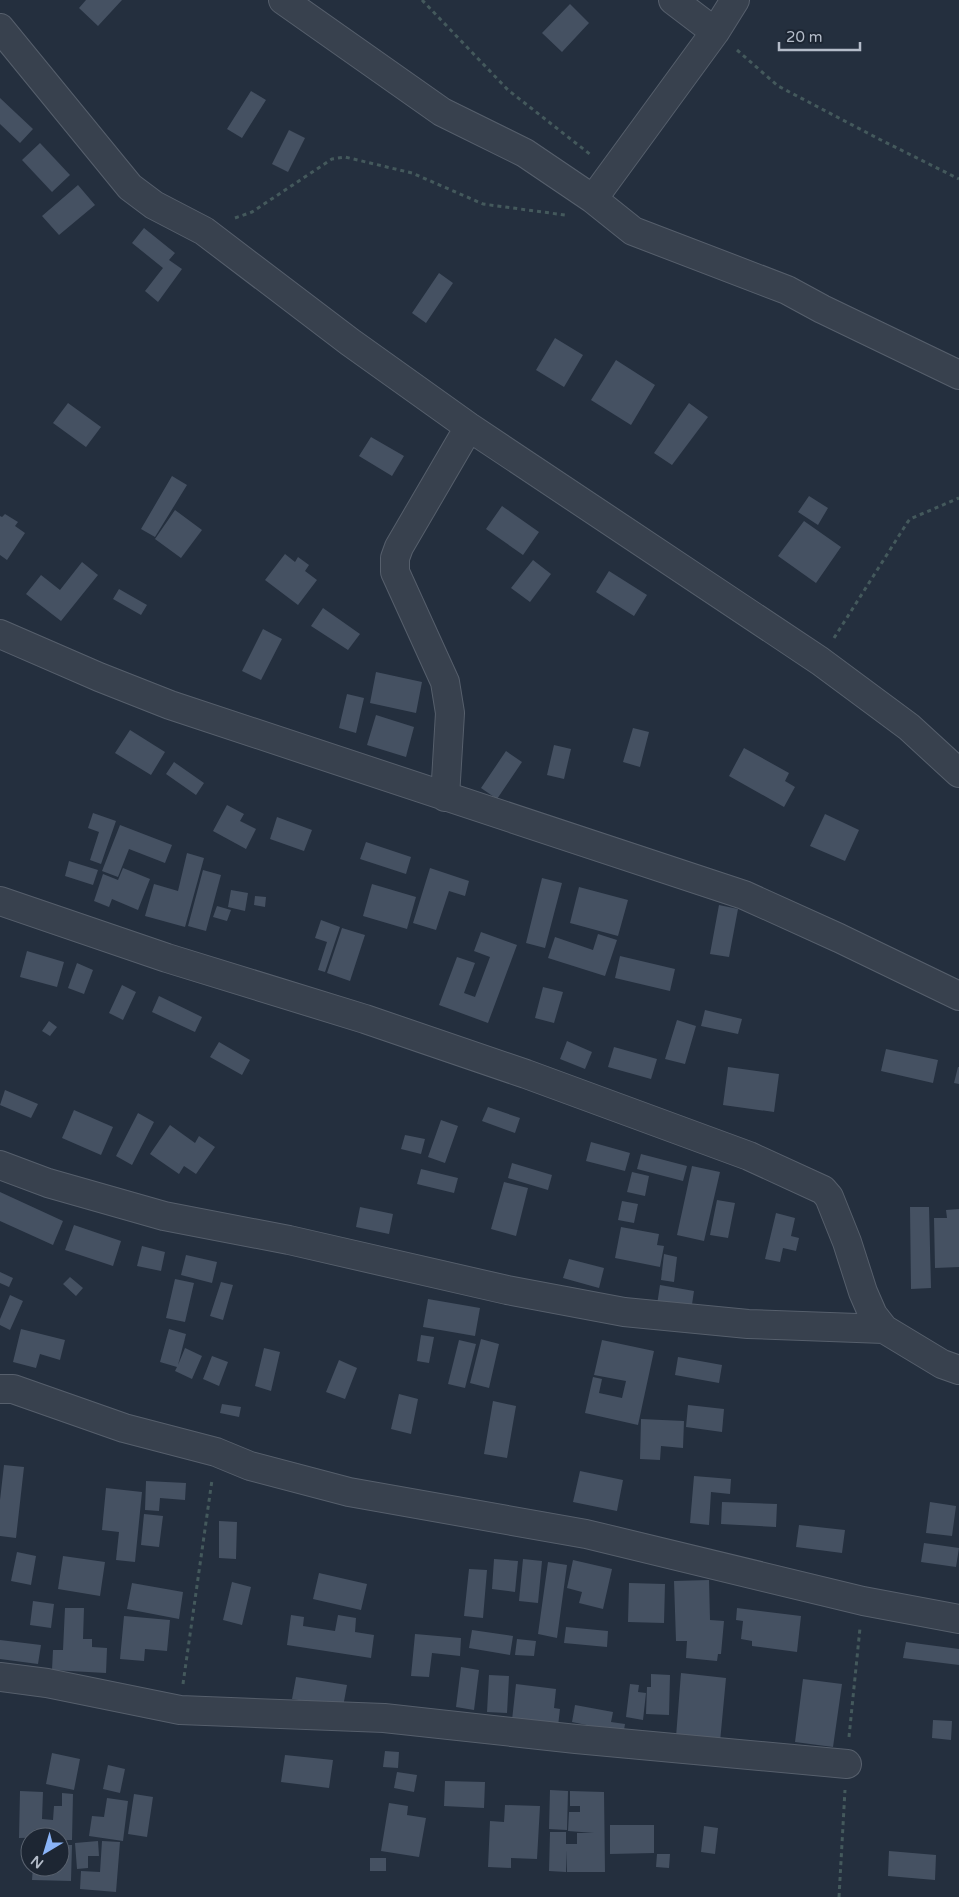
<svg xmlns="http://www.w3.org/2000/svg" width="959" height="1897" font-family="'Varela Round',sans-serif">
	<rect width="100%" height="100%" fill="#242f3e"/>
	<path fill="#455162" d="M 86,0 L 122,0 L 98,26 L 79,8 Z
		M 570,4 L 589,23 L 562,52 L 542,33 Z
		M 251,91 L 266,100 L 242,138 L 227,129 Z
		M 0,98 L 33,129 L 20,143 L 0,124 Z
		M 289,130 L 305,138 L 288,172 L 272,164 Z
		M 40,143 L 70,175 L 52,192 L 22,160 Z
		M 78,185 L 95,205 L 59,235 L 42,216 Z
		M 144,228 L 175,253 L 169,260 L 182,269 L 158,302 L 145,291 L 163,268 L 132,243 Z
		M 439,273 L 453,283 L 426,323 L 412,313 Z
		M 555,338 L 583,355 L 564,387 L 536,370 Z
		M 616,360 L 655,385 L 631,425 L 591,400 Z
		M 68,403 L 101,427 L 86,447 L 53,423 Z
		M 689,403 L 708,417 L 672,465 L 654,453 Z
		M 371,437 L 404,456 L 392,476 L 359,456 Z
		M 172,476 L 187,485 L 155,537 L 141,529 Z
		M 809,496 L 828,508 L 818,525 L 798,512 Z
		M 502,506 L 539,532 L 523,555 L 486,529 Z
		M 175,510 L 202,530 L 181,558 L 155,539 Z
		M 5,514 L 18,522 L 15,526 L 25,533 L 7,560 L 0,555 L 0,516 L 2,517 Z
		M 804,521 L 841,547 L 816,583 L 778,556 Z
		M 285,554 L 295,562 L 298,557 L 309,565 L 305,571 L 317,580 L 298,605 L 265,580 Z
		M 533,560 L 551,574 L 530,602 L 511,588 Z
		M 82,562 L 98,575 L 61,621 L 26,594 L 41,575 L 60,590 Z
		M 609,571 L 647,595 L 634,616 L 596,592 Z
		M 119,589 L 147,605 L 141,615 L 113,599 Z
		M 323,608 L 360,634 L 348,650 L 311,626 Z
		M 263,629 L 282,639 L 261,680 L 242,671 Z
		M 376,672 L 422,682 L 416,713 L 370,703 Z
		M 347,694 L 364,698 L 356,733 L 339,728 Z
		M 376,715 L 414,727 L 406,757 L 367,745 Z
		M 633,728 L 649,732 L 640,767 L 623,762 Z
		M 130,730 L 165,752 L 151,775 L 115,753 Z
		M 554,745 L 571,749 L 564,779 L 547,775 Z
		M 744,748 L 789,773 L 785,781 L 795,787 L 784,807 L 729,776 Z
		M 506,751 L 522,762 L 497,799 L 481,788 Z
		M 174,762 L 204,783 L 196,795 L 166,774 Z
		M 227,805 L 244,814 L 240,821 L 256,829 L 246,849 L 213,831 Z
		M 93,813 L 116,821 L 101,864 L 90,860 L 99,832 L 88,828 Z
		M 825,814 L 859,830 L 845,861 L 810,846 Z
		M 277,817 L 312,830 L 304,851 L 270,839 Z
		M 120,825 L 172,845 L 165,863 L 129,849 L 118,877 L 102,871 Z
		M 366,842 L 411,857 L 406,874 L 360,859 Z
		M 187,853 L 204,858 L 185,927 L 145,916 L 154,884 L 178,891 Z
		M 69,861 L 98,870 L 93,885 L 65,876 Z
		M 123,868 L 150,879 L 138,910 L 112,899 L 109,907 L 94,901 L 103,874 L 118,880 Z
		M 430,868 L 469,881 L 465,896 L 449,891 L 436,930 L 413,923 Z
		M 203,870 L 221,875 L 206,931 L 188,926 Z
		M 542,878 L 562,883 L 545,948 L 526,943 Z
		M 372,884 L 416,897 L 407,929 L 363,916 Z
		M 579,887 L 628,900 L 618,936 L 570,923 Z
		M 231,890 L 248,893 L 245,911 L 228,907 Z
		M 255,896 L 266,897 L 265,907 L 254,905 Z
		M 719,905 L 738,909 L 729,957 L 710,954 Z
		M 217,906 L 231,910 L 227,921 L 213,917 Z
		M 321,920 L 340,927 L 325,972 L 318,970 L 327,942 L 315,938 Z
		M 342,928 L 365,935 L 350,981 L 327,973 Z
		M 481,932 L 517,945 L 488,1023 L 439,1005 L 457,957 L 475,963 L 464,993 L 475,997 L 490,957 L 474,951 Z
		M 598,934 L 617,940 L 605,976 L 548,958 L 555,937 L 593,950 Z
		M 27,951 L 64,962 L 57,987 L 20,977 Z
		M 620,956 L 675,969 L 670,991 L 615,978 Z
		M 77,963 L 93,970 L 84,994 L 68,988 Z
		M 122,985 L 136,992 L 123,1020 L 109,1013 Z
		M 543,987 L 563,992 L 554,1023 L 535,1018 Z
		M 159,996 L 202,1017 L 195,1032 L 152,1012 Z
		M 705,1010 L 742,1019 L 738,1034 L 701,1026 Z
		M 677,1020 L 696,1026 L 685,1064 L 665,1059 Z
		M 49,1021 L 57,1027 L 50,1036 L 42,1031 Z
		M 567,1041 L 592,1052 L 585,1069 L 560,1059 Z
		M 219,1042 L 250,1060 L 242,1075 L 210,1057 Z
		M 614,1047 L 657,1059 L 651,1079 L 608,1067 Z
		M 886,1049 L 938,1060 L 933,1083 L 881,1071 Z
		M 728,1067 L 779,1074 L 774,1112 L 723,1105 Z
		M 958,1067 L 959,1067 L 959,1084 L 954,1083 Z
		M 5,1090 L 38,1104 L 31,1118 L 0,1105 Z
		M 488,1107 L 520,1118 L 515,1133 L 482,1121 Z
		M 74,1110 L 113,1127 L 101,1155 L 62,1138 Z
		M 138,1113 L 154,1122 L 132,1165 L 116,1156 Z
		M 441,1120 L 458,1126 L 445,1163 L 428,1157 Z
		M 170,1125 L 195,1143 L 199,1136 L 215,1147 L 196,1174 L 184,1166 L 179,1174 L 150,1154 Z
		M 405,1135 L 425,1139 L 421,1154 L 401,1149 Z
		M 591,1142 L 630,1153 L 625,1171 L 586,1161 Z
		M 641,1154 L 687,1166 L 683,1181 L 637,1169 Z
		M 512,1163 L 552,1175 L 548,1190 L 508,1178 Z
		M 692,1166 L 720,1172 L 704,1241 L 677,1235 Z
		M 421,1169 L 458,1178 L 454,1193 L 417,1184 Z
		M 632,1172 L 649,1176 L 645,1196 L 627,1192 Z
		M 504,1182 L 528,1188 L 516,1236 L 491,1229 Z
		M 0,1192 L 63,1221 L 53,1245 L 0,1221 Z
		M 717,1200 L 735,1203 L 728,1238 L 710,1235 Z
		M 622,1201 L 638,1204 L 634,1223 L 618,1220 Z
		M 360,1207 L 393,1214 L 389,1234 L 356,1227 Z
		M 910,1207 L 929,1207 L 931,1288 L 911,1289 Z
		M 959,1209 L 959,1267 L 935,1268 L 934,1218 L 947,1218 L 946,1210 Z
		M 776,1213 L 795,1218 L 791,1236 L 799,1238 L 796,1251 L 783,1248 L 780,1262 L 765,1259 Z
		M 74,1225 L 121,1241 L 113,1266 L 65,1250 Z
		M 621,1227 L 659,1234 L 657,1245 L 664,1246 L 660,1267 L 615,1258 Z
		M 142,1246 L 165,1252 L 161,1271 L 137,1266 Z
		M 664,1254 L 677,1257 L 674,1282 L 661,1280 Z
		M 186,1255 L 217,1262 L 212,1283 L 181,1275 Z
		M 569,1259 L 604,1268 L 599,1288 L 563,1278 Z
		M 0,1272 L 13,1278 L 9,1287 L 0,1283 Z
		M 70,1277 L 83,1288 L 76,1296 L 63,1284 Z
		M 175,1279 L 194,1283 L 185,1322 L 166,1318 Z
		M 221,1282 L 233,1285 L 223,1320 L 210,1316 Z
		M 660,1285 L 694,1291 L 691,1311 L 657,1305 Z
		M 10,1295 L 23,1301 L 10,1330 L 0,1325 L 0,1319 Z
		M 428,1299 L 480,1308 L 475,1336 L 423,1327 Z
		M 21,1329 L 65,1340 L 60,1360 L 40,1354 L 36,1368 L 13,1362 Z
		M 169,1329 L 186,1334 L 178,1365 L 185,1348 L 202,1356 L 192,1379 L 175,1371 L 177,1367 L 160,1362 Z
		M 421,1335 L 434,1337 L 429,1363 L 417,1361 Z
		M 481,1339 L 499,1344 L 489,1388 L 470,1383 Z
		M 459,1340 L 476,1344 L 465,1388 L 448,1384 Z
		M 602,1340 L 654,1351 L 638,1425 L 585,1413 L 593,1377 L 602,1379 L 599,1393 L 622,1398 L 626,1381 L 594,1375 Z
		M 264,1348 L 280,1352 L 271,1391 L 255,1386 Z
		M 212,1356 L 228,1362 L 219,1386 L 203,1379 Z
		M 678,1357 L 722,1365 L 719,1383 L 675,1375 Z
		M 339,1360 L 357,1368 L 345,1399 L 326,1392 Z
		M 399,1394 L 418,1399 L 411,1434 L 391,1429 Z
		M 493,1401 L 516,1406 L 507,1458 L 484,1454 Z
		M 222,1404 L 241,1407 L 239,1417 L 220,1413 Z
		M 688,1405 L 724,1409 L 722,1432 L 686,1427 Z
		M 641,1419 L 684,1421 L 683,1448 L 661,1446 L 660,1460 L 640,1459 Z
		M 4,1465 L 24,1467 L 16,1538 L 0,1536 L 0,1500 Z
		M 580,1471 L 623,1480 L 617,1511 L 573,1502 Z
		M 694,1476 L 731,1479 L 730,1494 L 711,1492 L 709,1525 L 690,1523 Z
		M 146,1481 L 186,1483 L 185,1500 L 160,1498 L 159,1511 L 145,1510 Z
		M 106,1488 L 142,1492 L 135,1562 L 116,1560 L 119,1532 L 102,1530 Z
		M 722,1502 L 777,1504 L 776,1527 L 721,1524 Z
		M 930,1502 L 956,1506 L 952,1536 L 926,1533 Z
		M 144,1514 L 163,1516 L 159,1547 L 141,1545 Z
		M 219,1521 L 237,1522 L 236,1559 L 219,1558 Z
		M 799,1525 L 845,1530 L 842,1553 L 796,1547 Z
		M 924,1543 L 959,1548 L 956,1567 L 921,1562 Z
		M 17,1552 L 36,1556 L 31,1585 L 11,1581 Z
		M 63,1556 L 105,1562 L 100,1596 L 58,1589 Z
		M 494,1559 L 518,1561 L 515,1592 L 492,1589 Z
		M 523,1559 L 542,1561 L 538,1603 L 519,1601 Z
		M 573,1560 L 612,1569 L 603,1609 L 579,1603 L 582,1592 L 567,1588 Z
		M 548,1562 L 567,1565 L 557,1638 L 538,1634 Z
		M 469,1569 L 487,1570 L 483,1618 L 464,1616 Z
		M 319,1573 L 367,1584 L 361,1610 L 313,1599 Z
		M 709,1580 L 710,1620 L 724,1621 L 721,1654 L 718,1654 L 717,1661 L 686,1658 L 687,1641 L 676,1641 L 674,1581 Z
		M 232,1582 L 251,1587 L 242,1625 L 223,1620 Z
		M 132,1583 L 183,1592 L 179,1619 L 127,1609 Z
		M 629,1583 L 665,1584 L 664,1623 L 628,1622 Z
		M 33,1601 L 54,1604 L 51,1628 L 30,1625 Z
		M 65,1608 L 84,1608 L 83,1639 L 92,1639 L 92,1647 L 107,1648 L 106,1673 L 52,1670 L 53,1650 L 63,1650 Z
		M 737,1608 L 801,1616 L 797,1652 L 752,1646 L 752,1641 L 741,1639 L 743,1621 L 736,1620 Z
		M 291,1615 L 304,1617 L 303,1626 L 335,1631 L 338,1615 L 356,1618 L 355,1632 L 374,1635 L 371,1658 L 287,1645 Z
		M 124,1616 L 170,1620 L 167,1651 L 145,1649 L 144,1661 L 120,1659 Z
		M 566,1627 L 608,1631 L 607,1647 L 564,1643 Z
		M 472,1630 L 513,1636 L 510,1655 L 469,1648 Z
		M 415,1634 L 461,1638 L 460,1656 L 432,1653 L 429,1677 L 411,1676 Z
		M 517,1639 L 536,1641 L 534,1656 L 515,1655 Z
		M 0,1640 L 41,1645 L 38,1664 L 0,1659 Z
		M 906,1642 L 959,1649 L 959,1665 L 903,1658 Z
		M 461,1667 L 479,1670 L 474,1710 L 456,1707 Z
		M 681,1673 L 726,1678 L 720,1742 L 676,1737 Z
		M 651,1674 L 670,1675 L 669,1715 L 646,1714 L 647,1687 L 651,1687 Z
		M 489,1675 L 509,1676 L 507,1713 L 487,1712 Z
		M 296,1677 L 347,1685 L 343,1707 L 292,1699 Z
		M 803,1679 L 842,1684 L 833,1747 L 795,1742 Z
		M 516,1684 L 556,1689 L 554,1708 L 560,1709 L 558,1726 L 512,1720 Z
		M 630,1684 L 639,1685 L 638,1692 L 646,1693 L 643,1720 L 626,1717 Z
		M 575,1705 L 613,1712 L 611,1722 L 625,1724 L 623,1736 L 601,1728 L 572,1722 Z
		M 933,1720 L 952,1721 L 951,1740 L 932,1738 Z
		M 385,1751 L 399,1752 L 398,1768 L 383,1767 Z
		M 52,1753 L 80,1759 L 74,1790 L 46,1784 Z
		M 285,1755 L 333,1760 L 329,1788 L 281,1782 Z
		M 108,1765 L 125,1769 L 120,1793 L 103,1789 Z
		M 397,1772 L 417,1775 L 414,1792 L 394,1788 Z
		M 445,1781 L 485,1782 L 484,1808 L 444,1806 Z
		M 550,1790 L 568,1791 L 567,1830 L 549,1829 Z
		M 20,1791 L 43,1792 L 42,1819 L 53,1820 L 54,1806 L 62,1806 L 62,1793 L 73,1794 L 72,1840 L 60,1840 L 60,1837 L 19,1838 Z
		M 570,1791 L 604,1792 L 605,1872 L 567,1872 L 567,1850 L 566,1872 L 549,1871 L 550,1832 L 566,1832 L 566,1844 L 577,1844 L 577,1833 L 594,1833 L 568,1831 L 569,1812 L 580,1812 L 580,1806 L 570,1806 Z
		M 134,1794 L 153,1797 L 147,1837 L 128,1834 Z
		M 107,1798 L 128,1801 L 123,1841 L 89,1836 L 92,1816 L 104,1817 Z
		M 389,1803 L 408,1806 L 407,1815 L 426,1818 L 419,1857 L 381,1851 Z
		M 505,1805 L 540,1806 L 537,1859 L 511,1858 L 511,1868 L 488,1867 L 490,1821 L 504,1822 Z
		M 610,1825 L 654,1825 L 654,1853 L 610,1854 Z
		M 704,1826 L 718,1828 L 715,1854 L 701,1852 Z
		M 98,1841 L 99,1856 L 88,1856 L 88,1868 L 77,1869 L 75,1843 Z
		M 102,1841 L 120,1842 L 116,1892 L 80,1889 L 81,1871 L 100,1872 Z
		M 60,1845 L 72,1845 L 71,1881 L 32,1880 L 33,1867 L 60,1867 Z
		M 889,1851 L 936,1855 L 935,1880 L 888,1876 Z
		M 657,1854 L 670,1854 L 669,1868 L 656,1867 Z
		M 370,1858 L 386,1858 L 386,1871 L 370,1871 Z"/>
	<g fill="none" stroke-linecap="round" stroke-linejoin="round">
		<g stroke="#565f6c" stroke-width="30">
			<path id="minor" d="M 283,0 L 442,112 L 525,153 L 593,199 L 633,231 L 787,290 L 822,309 L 959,375
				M 673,0 L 715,32
				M 0,28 L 130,187 L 154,205 L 204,231 L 350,342 L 469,427 L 820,661 L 909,727 L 959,773
				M 593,199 L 715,32 L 735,0
				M 0,634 L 99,677 L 170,705 L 744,895 L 839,938 L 959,996
				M 445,797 L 450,713 L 445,682 L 395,572 L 395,558 L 399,547 L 469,427
				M 0,901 L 167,958 L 365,1019 L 526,1074 L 749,1156 L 823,1190 L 829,1197 L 847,1242 L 863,1292 L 873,1315 L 884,1329 L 942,1364 L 959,1370
				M 0,1165 L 48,1183 L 164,1216 L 289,1240 L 507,1290 L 624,1312 L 748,1324 L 884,1329
				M 0,1389 L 13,1389 L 124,1428 L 216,1452 L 250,1466 L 349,1492 L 586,1534 L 863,1601 L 959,1619
				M 0,1677 L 47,1683 L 180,1710 L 384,1718 L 576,1739 L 847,1764"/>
		</g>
		<path stroke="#44595c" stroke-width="3" stroke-dasharray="4 4" stroke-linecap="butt" d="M 422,0 L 508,90 L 591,155
			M 737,50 L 778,86 L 879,139 L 959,179
			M 235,218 L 252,212 L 332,159 L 345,157 L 412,173 L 483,204 L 565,215
			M 834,638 L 907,523 L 910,519 L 959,498
			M 183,1684 L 212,1480
			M 849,1737 L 860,1628
			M 839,1897 L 845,1790"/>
		<use href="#minor" stroke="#38414e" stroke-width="28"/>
	</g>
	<g transform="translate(45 1852) rotate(218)"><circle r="24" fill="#1d2633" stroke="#59626f"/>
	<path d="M0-4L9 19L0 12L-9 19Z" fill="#8ab4f8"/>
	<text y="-8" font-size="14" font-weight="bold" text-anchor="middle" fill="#b4bcc9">N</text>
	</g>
	<path d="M779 42v8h81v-8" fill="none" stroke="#b4bcc9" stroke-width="2.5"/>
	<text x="786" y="42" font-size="15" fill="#b4bcc9" stroke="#1d2633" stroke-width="4" paint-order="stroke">20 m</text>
</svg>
